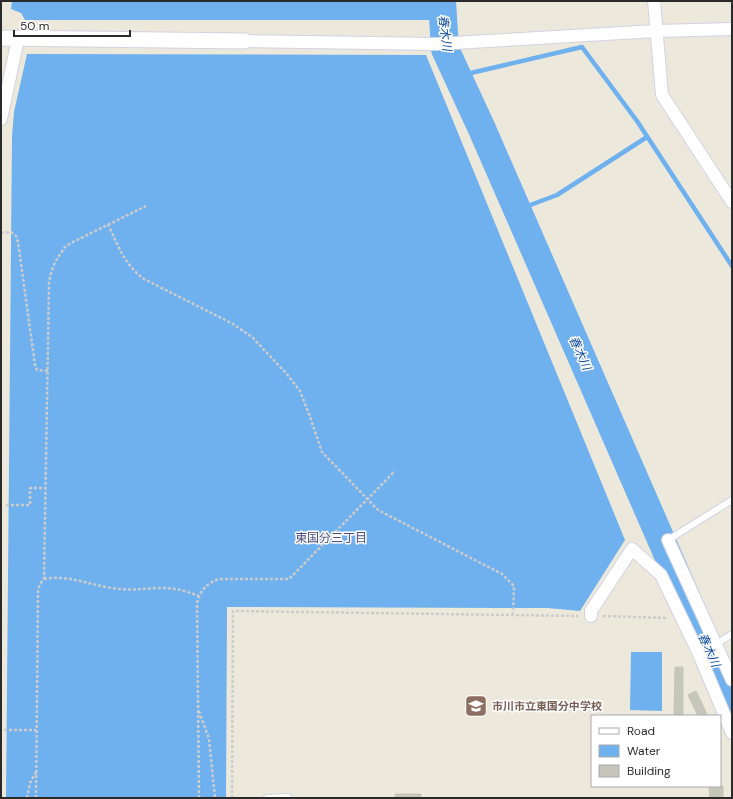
<svg xmlns="http://www.w3.org/2000/svg" width="733" height="799" font-family="'DM Sans','Noto Sans JP',sans-serif">
	<rect width="100%" height="100%" fill="#ece9dc"/>
	<path fill="#6fb0ee" d="M 12,1 L 434,1 L 435,20 L 25,20 L 21,13 L 11,9 Z
		M 27,54 L 426,55 L 625,540 L 580,611 L 547,608 L 227,607 L 226,798 L 6,798 L 12,137 L 14,112 Z
		M 631,652 L 662,652 L 662,711 L 630,710 Z"/>
	<g fill="none" stroke-linecap="round" stroke-linejoin="round">
		<path stroke="#6fb0ee" stroke-width="4.5" d="M 458,76 L 582,47 L 637,121 L 732,266
			M 517,210 L 557,195 L 647,137"/>
		<path stroke="#6fb0ee" stroke-width="28" d="M 442,1 L 445,49 L 482,129 L 732,702"/>
	</g>
	<path fill="#c7c6bb" stroke="#c8c5b6" d="M 675,667 L 683,667 L 683,716 L 674,716 Z
		M 696,691 L 708,716 L 698,716 L 688,695 Z
		M 723,786 L 723,798 L 710,798 L 709,787 Z
		M 395,794 L 421,794 L 421,798 L 395,798 Z"/>
	<g fill="none" stroke-linecap="round" stroke-linejoin="round">
		<g stroke="#d2d2e3" stroke-width="8">
			<path id="service" d="M 668,540 L 732,500
				M 716,644 L 732,634
				M 267,798 L 288,797"/>
		</g>
		<g stroke="#d2d2e3" stroke-width="14">
			<path id="minor" d="M 654,1 L 662,95 L 732,202
				M 245,41 L 437,44 L 656,31 L 732,29
				M 1,119 L 18,39
				M 668,540 L 732,680
				M 591,616 L 591,611 L 632,549 L 661,575 L 699,654 L 732,733"/>
		</g>
		<g stroke="#d2d2e3" stroke-width="17">
			<path id="tertiary" d="M 1,38 L 245,41"/>
		</g>
		<path stroke="#ccc" stroke-width="2.5" stroke-dasharray="3 2" stroke-linecap="butt" d="M 108,224 C 118,246 124,264 144,279 L 233,324 L 252,337 L 286,373 L 300,391 L 309,414 L 322,452 L 378,510 L 502,574 L 514,586 L 513,614
			M 1,233 L 11,232 L 16,236 L 18,242 L 35,365 L 37,370 L 48,371
			M 6,505 L 30,505 L 30,488 L 45,488
			M 44,579 C 70,574 94,587 120,589 C 138,591 157,586 175,589 C 183,590 191,593 199,596
			M 603,616 L 668,618
			M 199,711 L 209,739 L 215,798
			M 4,730 L 36,730
			M 27,798 L 30,783 L 36,772
			M 36,798 L 38,591 L 40,584 L 44,579 L 49,282 L 51,273 L 55,262 L 65,247 L 71,243 L 146,206
			M 199,798 L 197,603 C 200,591 207,582 220,579 L 289,579 L 395,471
			M 232,798 L 233,611 L 578,616"/>
		<use href="#service" stroke="#fff" stroke-width="6"/>
		<use href="#minor" stroke="#fff" stroke-width="12"/>
		<use href="#tertiary" stroke="#fff" stroke-width="15"/>
	</g>
	<defs>
		<g id="school-square" transform="scale(1.15)"><rect x="-9" y="-9" width="18" height="18" rx="4" fill="#8d6e63" stroke="#fff"/><path d="M0-5L7-2L0 1L-7-2ZM-4 1L0 2.5L4 1V4Q0 6-4 4Z" fill="#fff"/></g>
	</defs>
	<g fill-rule="evenodd">
		<use href="#school-square" x="476" y="706"/>
	</g>
	<g text-anchor="middle" dominant-baseline="central" stroke-width="3" stroke-linejoin="round" paint-order="stroke">
		<g font-size="11" font-weight="bold" fill="#785e54" stroke="#fff" text-anchor="start">
			<text x="492" y="706">市川市立東国分中学校</text>
		</g>
		<g font-size="12" font-style="italic" fill="#0d4b9b" stroke="#fff">
			<text transform="translate(445 33) rotate(83)">春木川</text>
			<text transform="translate(580 353) rotate(66)">春木川</text>
			<text transform="translate(709 650) rotate(66)">春木川</text>
		</g>
		<g font-size="12" fill="#4d4b7b" stroke="#fff">
			<text x="331" y="538">東国分三丁目</text>
		</g>
	</g>
	<rect width="733" height="799" fill="none" stroke="#2a2a2a" stroke-width="4"/>
	<rect x="591" y="715" width="130" height="72" fill="#ffffff" stroke="#aaaaaa"/>
	<rect x="599" y="728" width="20" height="6" fill="#ffffff" stroke="#aaaaaa"/>
	<text x="627" y="735" font-size="12" fill="#2a2a2a">Road</text>
	<rect x="599" y="745" width="20" height="12" fill="#6fb0ee" stroke="#aaaaaa"/>
	<text x="627" y="755" font-size="12" fill="#2a2a2a">Water</text>
	<rect x="599" y="765" width="20" height="12" fill="#c7c6bb" stroke="#aaaaaa"/>
	<text x="627" y="775" font-size="12" fill="#2a2a2a">Building</text>
	<path d="M14 30v6h116v-6" fill="none" stroke="#2a2a2a" stroke-width="2"/>
	<text x="20" y="30" font-size="12" fill="#2a2a2a" stroke="#ffffff" stroke-width="3" paint-order="stroke">50 m</text>
</svg>
